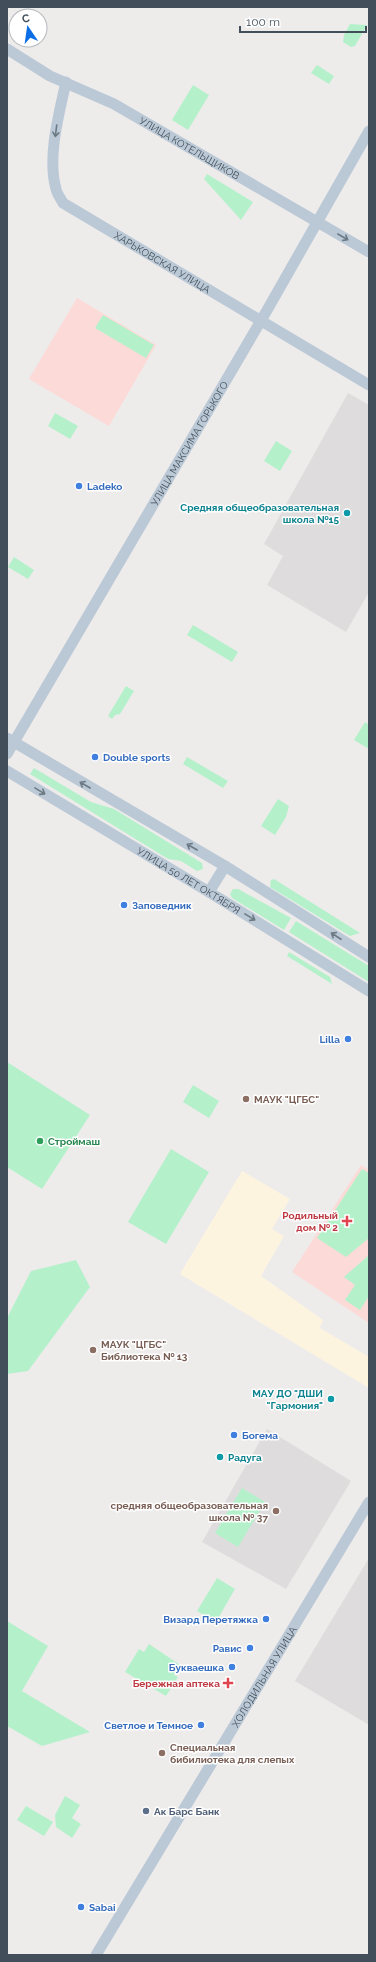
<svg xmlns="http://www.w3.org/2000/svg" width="376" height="1962" font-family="Raleway,sans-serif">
	<rect width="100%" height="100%" fill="#eeebeb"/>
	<path fill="#fdf4e0" d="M 242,1171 L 290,1199 L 272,1229 L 284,1236 L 261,1276 L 323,1320 L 320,1328 L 369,1357 L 369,1388 L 180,1274 Z"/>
	<path fill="#dfdcdd" d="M 348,393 L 369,405 L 369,592 L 346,632 L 267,585 L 283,556 L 264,544 Z
		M 267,1429 L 351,1481 L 286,1589 L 202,1542 Z
		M 369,1558 L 369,1725 L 295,1681 Z"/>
	<path fill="#fcdad7" d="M 77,298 L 156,345 L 109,426 L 29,379 Z
		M 361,1165 L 369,1170 L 369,1323 L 292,1272 Z"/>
	<path fill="#b4f1cb" d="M 350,24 L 367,25 L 355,46 L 351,47 L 343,42 L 344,35 Z
		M 317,65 L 334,76 L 329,84 L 311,73 Z
		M 193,85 L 209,95 L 188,130 L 172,120 Z
		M 207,174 L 253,202 L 241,220 L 204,179 Z
		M 103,315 L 154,345 L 146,358 L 95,328 Z
		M 55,413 L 78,426 L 70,439 L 48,426 Z
		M 276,441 L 292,451 L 280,471 L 264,461 Z
		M 14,557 L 34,570 L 28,579 L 8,567 Z
		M 193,625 L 238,652 L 232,662 L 187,635 Z
		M 126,686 L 134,691 L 120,714 L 115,715 L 112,719 L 108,716 Z
		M 365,722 L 369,725 L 369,749 L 354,740 Z
		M 187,757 L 228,781 L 223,788 L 183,764 Z
		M 34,768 L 91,802 L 114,809 L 202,863 L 203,869 L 197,871 L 181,861 L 168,859 L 30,774 Z
		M 278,799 L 289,806 L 286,817 L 275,835 L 261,826 Z
		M 274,879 L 360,933 L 350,936 L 270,887 L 271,880 Z
		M 233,889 L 238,889 L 291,918 L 284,930 L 232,898 L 230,894 Z
		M 296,921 L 369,966 L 369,982 L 289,932 Z
		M 289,952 L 330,977 L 332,984 L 287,956 Z
		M 7,1062 L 90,1115 L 42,1189 L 7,1167 Z
		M 193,1085 L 219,1101 L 209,1118 L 183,1102 Z
		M 171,1149 L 209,1172 L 166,1244 L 128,1222 Z
		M 362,1169 L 369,1173 L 369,1238 L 346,1257 L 317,1238 Z
		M 369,1255 L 369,1296 L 360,1310 L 345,1300 L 355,1285 L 344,1277 Z
		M 76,1260 L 90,1287 L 28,1371 L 7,1374 L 7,1318 L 31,1271 Z
		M 242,1488 L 265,1502 L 238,1547 L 215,1533 Z
		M 217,1578 L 235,1589 L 216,1622 L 197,1611 Z
		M 7,1621 L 48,1646 L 22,1691 L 90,1732 L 42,1746 L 7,1726 Z
		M 149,1644 L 180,1665 L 174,1675 L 178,1677 L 166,1696 L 125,1672 L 139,1649 L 144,1652 Z
		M 65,1796 L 80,1805 L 72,1818 L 81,1824 L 72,1838 L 56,1827 L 55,1815 Z
		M 26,1806 L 53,1822 L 44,1836 L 17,1820 Z"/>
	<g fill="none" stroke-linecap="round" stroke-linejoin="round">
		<g stroke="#bbc9d6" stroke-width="11">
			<path id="s1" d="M 7,49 L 50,76 L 114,104 L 369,252"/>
			<path id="s2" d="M 66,82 C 59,114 47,157 56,189 C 57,194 61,199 63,203 L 369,385"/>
			<path d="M 7,738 L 225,866 L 369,957"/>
			<path id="s3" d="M 7,754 L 266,312 L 369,131"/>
			<path id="s4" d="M 7,771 L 209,892 L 369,991"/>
			<path d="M 209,892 L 225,866"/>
			<path id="s5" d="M 96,1955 L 369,1502"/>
		</g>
	</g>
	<defs><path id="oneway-shaft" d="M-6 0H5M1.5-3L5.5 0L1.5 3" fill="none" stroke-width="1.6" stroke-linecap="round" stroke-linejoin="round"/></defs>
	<g stroke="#6c7a85">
		<use href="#oneway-shaft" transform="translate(56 131) rotate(97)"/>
		<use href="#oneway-shaft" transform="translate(343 237) rotate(30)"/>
		<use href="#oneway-shaft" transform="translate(85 785) rotate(-150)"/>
		<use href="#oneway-shaft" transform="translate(40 791) rotate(31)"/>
		<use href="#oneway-shaft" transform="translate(192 847) rotate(-150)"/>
		<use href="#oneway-shaft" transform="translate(250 917) rotate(31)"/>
		<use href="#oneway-shaft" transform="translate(336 936) rotate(-147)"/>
	</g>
	<g fill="#3f7fe0" stroke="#fff" stroke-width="1.5">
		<circle cx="79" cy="486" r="4"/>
		<circle cx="95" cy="757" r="4"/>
		<circle cx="124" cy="905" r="4"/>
		<circle cx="348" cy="1039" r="4"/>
		<circle cx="234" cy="1435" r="4"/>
		<circle cx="266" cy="1619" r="4"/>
		<circle cx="250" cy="1648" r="4"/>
		<circle cx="232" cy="1667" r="4"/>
		<circle cx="201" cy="1725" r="4"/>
		<circle cx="81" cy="1907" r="4"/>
	</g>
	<g fill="#0f9aa8" stroke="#fff" stroke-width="1.5">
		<circle cx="347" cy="513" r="4"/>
		<circle cx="331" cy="1399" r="4"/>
		<circle cx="220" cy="1457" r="4"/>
	</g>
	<g fill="#8d6e63" stroke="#fff" stroke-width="1.5">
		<circle cx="246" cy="1099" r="4"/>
		<circle cx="93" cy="1350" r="4"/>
		<circle cx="276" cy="1511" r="4"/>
		<circle cx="162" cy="1753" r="4"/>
	</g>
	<circle fill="#2e9e5b" stroke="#fff" stroke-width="1.5" cx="40" cy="1141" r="4"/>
	<g fill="#e0444e" stroke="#fff" stroke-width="1.5">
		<path d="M345 1215h4v4h4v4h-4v4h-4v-4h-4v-4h4z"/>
		<path d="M226 1677h4v4h4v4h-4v4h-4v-4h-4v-4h4z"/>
	</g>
	<circle fill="#5c6f8a" stroke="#fff" stroke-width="1.5" cx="146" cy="1811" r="4"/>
	<g text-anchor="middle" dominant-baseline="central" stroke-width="3" stroke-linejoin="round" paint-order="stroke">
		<g font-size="10" fill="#424f5a" stroke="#fff">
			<text stroke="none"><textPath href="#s1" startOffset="208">УЛИЦА КОТЕЛЬЩИКОВ</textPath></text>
			<text stroke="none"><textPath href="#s2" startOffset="240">ХАРЬКОВСКАЯ УЛИЦА</textPath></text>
			<text stroke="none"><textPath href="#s3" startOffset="360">УЛИЦА МАКСИМА ГОРЬКОГО</textPath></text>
			<text stroke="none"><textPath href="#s4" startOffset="212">УЛИЦА 50 ЛЕТ ОКТЯБРЯ</textPath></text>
			<text stroke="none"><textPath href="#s5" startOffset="325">ХОЛОДИЛЬНАЯ УЛИЦА</textPath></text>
		</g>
		<g font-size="10" font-weight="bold" fill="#366cbe" stroke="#fff" text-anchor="start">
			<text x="87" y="486">Ladeko</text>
			<text x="103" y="757">Double sports</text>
			<text x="132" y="905">Заповедник</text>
			<text x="340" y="1039" text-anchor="end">Lilla</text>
			<text x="242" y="1435">Богема</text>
			<text x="258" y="1619" text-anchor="end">Визард Перетяжка</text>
			<text x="242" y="1648" text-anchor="end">Равис</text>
			<text x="224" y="1667" text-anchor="end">Букваешка</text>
			<text x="193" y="1725" text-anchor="end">Светлое и Темное</text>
			<text x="89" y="1907">Sabai</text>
		</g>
		<g font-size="10" font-weight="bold" fill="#0d838f" stroke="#fff" text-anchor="end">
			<text x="339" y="507">Средняя общеобразовательная<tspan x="339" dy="12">школа №15</tspan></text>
			<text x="323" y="1393">МАУ ДО "ДШИ<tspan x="323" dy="12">"Гармония"</tspan></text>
			<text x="228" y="1457" text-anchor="start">Радуга</text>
		</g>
		<g font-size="10" font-weight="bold" fill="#785e54" stroke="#fff" text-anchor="start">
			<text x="254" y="1099">МАУК "ЦГБС"</text>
			<text x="101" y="1344">МАУК "ЦГБС"<tspan x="101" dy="12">Библиотека № 13</tspan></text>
			<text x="268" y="1505" text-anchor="end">средняя общеобразовательная<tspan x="268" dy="12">школа № 37</tspan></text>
			<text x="170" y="1747">Специальная<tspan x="170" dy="12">бибилиотека для слепых</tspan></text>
		</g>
		<g font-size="10" font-weight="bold" fill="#27864d" stroke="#fff" text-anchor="start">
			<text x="48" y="1141">Строймаш</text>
		</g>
		<g font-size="10" font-weight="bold" fill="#be3a42" stroke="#fff" text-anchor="end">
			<text x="338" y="1215">Родильный<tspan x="338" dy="12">дом № 2</tspan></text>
			<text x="220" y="1683">Бережная аптека</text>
		</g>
		<g font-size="10" font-weight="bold" fill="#4e5e75" stroke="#fff" text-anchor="start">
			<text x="154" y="1811">Ак Барс Банк</text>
		</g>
	</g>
	<rect width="376" height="1962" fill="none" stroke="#424f5a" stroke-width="16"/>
	<g transform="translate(28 28) rotate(347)"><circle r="19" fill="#ffffff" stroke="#b3b9bd"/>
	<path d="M0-3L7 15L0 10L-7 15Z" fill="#0c6ee7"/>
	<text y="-6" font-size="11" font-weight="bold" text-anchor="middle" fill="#424f5a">С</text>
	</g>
	<path d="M240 26v6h126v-6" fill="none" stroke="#424f5a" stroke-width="2"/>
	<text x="246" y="26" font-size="12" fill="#424f5a" stroke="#ffffff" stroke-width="3" paint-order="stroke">100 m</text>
</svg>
